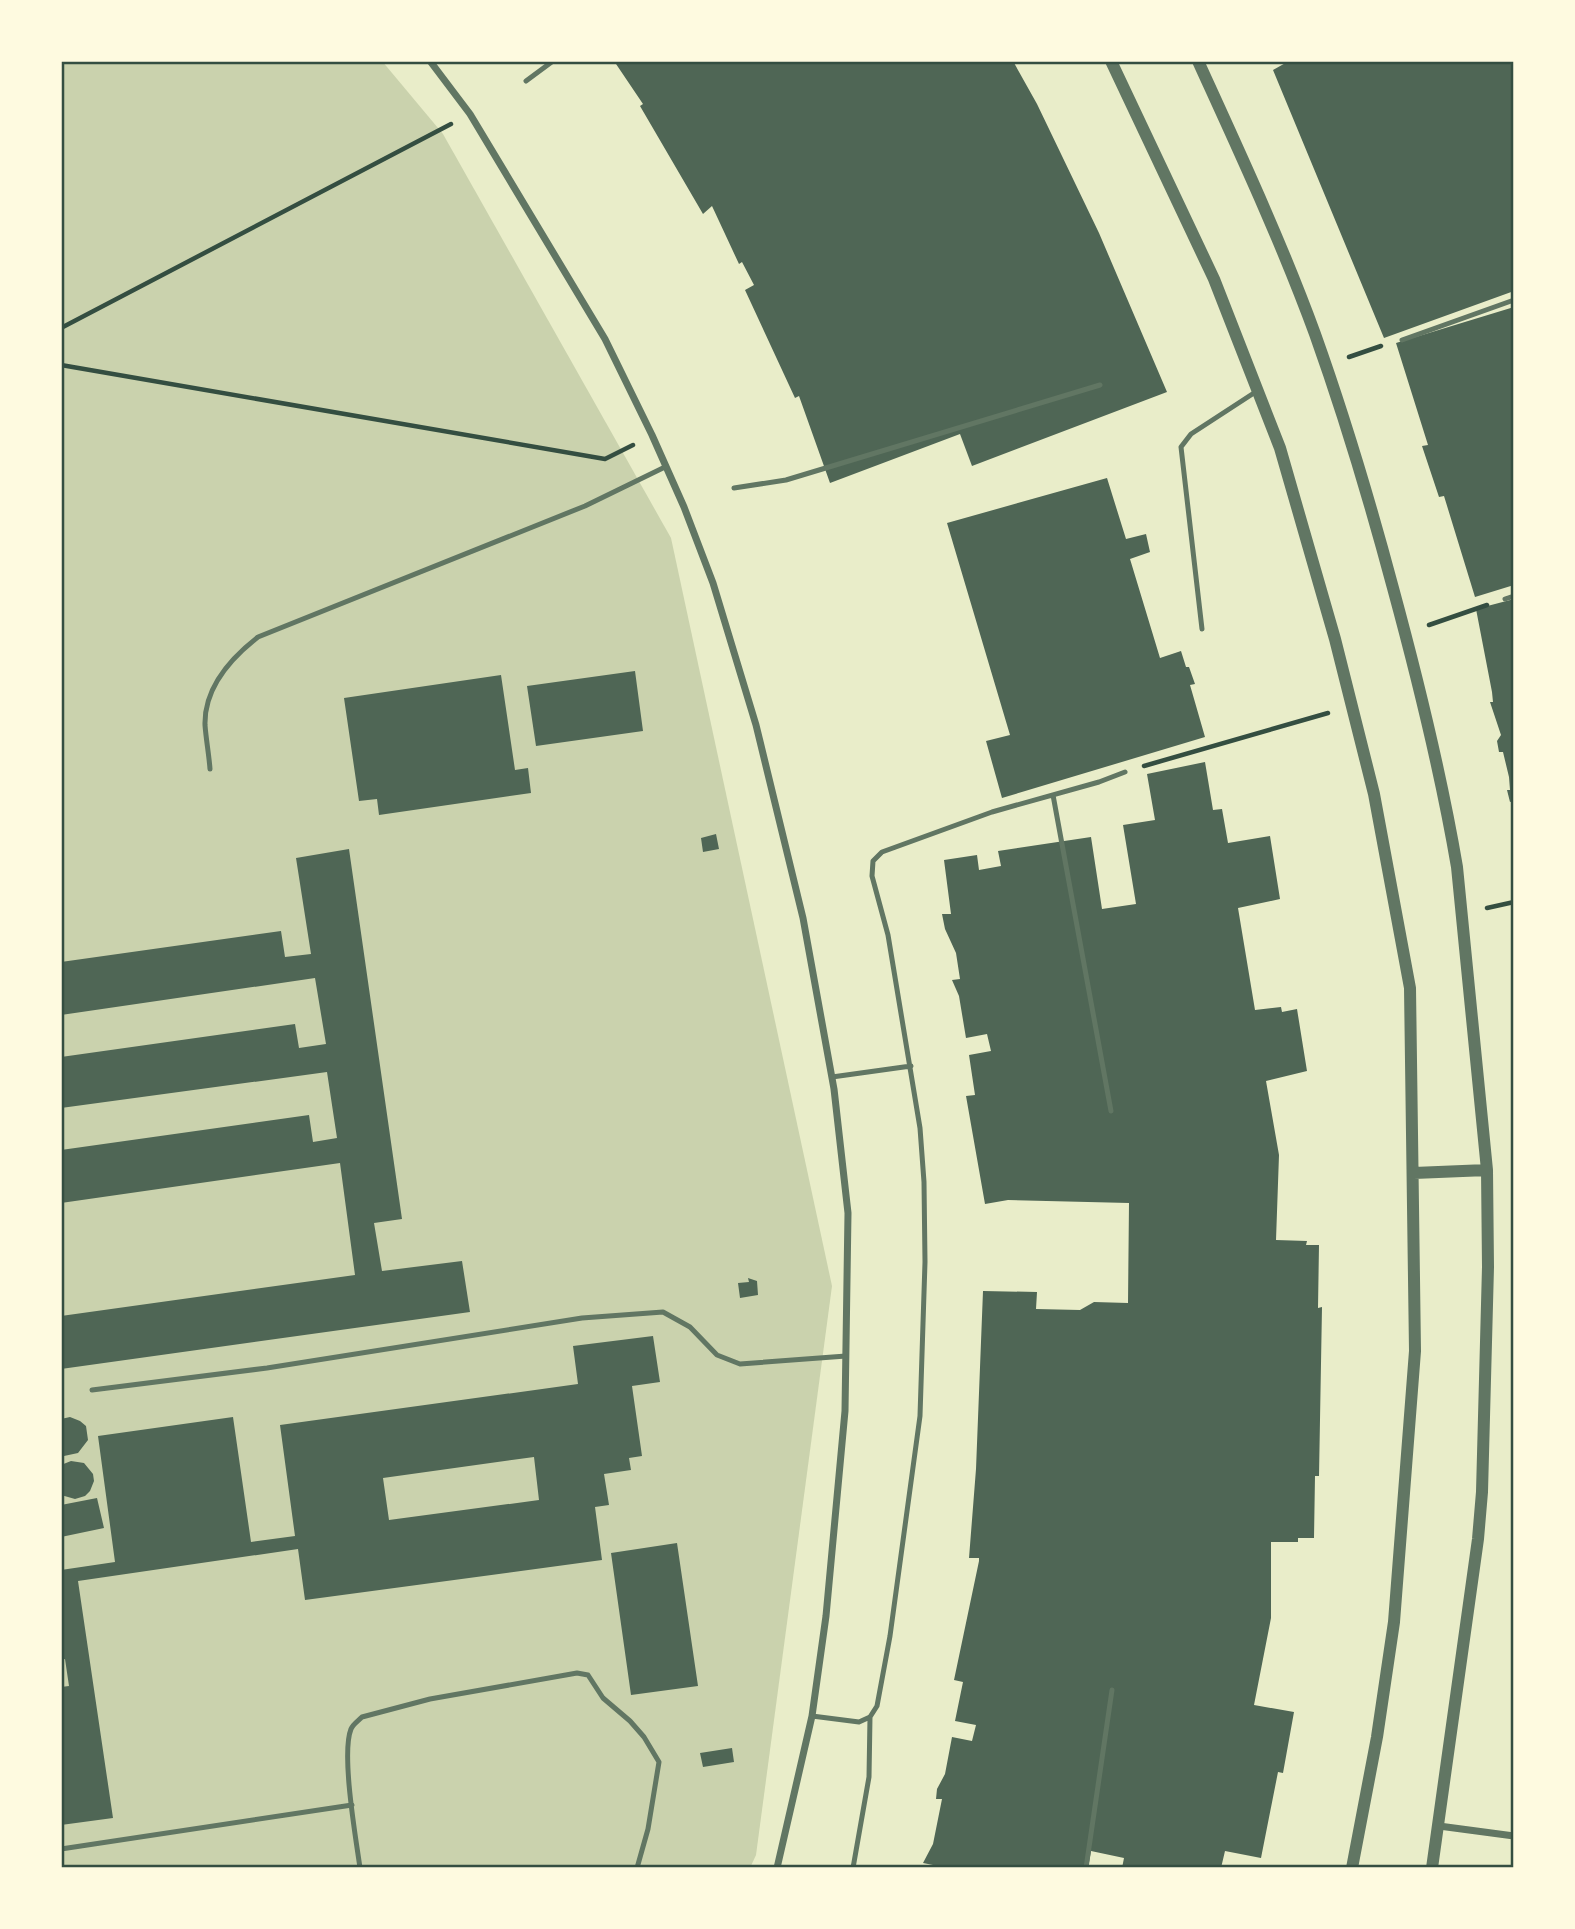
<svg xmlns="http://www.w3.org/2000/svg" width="1575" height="1929" font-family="'Varela Round',sans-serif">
	<rect width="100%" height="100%" fill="#e9edc9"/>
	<path fill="#cad2ad" d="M 61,61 L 382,61 L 443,134 L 671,538 L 832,1286 L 756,1855 L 750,1868 L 61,1868 Z"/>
	<path fill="#4f6655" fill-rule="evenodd" d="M 614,61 L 1013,61 L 1037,104 L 1099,233 L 1167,392 L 972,466 L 960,434 L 830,483 L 799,396 L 795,398 L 745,290 L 754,285 L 742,262 L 739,264 L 712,206 L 703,214 L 640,106 L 643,104 Z
		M 1289,61 L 1514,61 L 1514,291 L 1384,338 L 1273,70 Z
		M 1514,307 L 1514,585 L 1475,597 L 1444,496 L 1439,497 L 1422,446 L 1428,445 L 1396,343 Z
		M 1107,478 L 1126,539 L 1146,534 L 1150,552 L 1130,559 L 1160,658 L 1181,651 L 1186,667 L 1189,667 L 1195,684 L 1190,685 L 1205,737 L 1002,798 L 986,741 L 1010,735 L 947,523 Z
		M 1514,599 L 1514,801 L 1510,802 L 1507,790 L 1510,790 L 1509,777 L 1503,752 L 1499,752 L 1497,741 L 1501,735 L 1490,702 L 1493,702 L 1492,692 L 1476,609 Z
		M 635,671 L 643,731 L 536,746 L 527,686 Z
		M 501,675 L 515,770 L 528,768 L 531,793 L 379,815 L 377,799 L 359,801 L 344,698 Z
		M 1205,762 L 1213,810 L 1222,809 L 1228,843 L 1270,836 L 1280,899 L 1238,908 L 1255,1010 L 1281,1007 L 1282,1012 L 1297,1009 L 1307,1071 L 1266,1081 L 1279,1155 L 1276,1240 L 1307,1241 L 1306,1245 L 1319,1245 L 1318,1308 L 1322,1307 L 1319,1476 L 1315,1476 L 1314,1538 L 1298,1538 L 1298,1542 L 1271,1542 L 1271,1618 L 1254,1705 L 1294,1712 L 1283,1773 L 1278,1772 L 1261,1858 L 1225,1851 L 1221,1868 L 1122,1868 L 1124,1858 L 1091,1851 L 1088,1868 L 932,1868 L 933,1865 L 923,1863 L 933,1844 L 942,1799 L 936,1799 L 937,1789 L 945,1774 L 952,1737 L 972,1741 L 976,1725 L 955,1721 L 963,1682 L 954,1680 L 979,1561 L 979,1558 L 969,1558 L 976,1469 L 983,1291 L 1037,1292 L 1036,1309 L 1080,1310 L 1094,1302 L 1128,1303 L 1129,1203 L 1008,1200 L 985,1204 L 966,1096 L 975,1095 L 969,1055 L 991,1051 L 987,1034 L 966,1038 L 959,996 L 952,980 L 960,979 L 956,953 L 945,929 L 942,914 L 951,914 L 944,860 L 977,855 L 979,870 L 1001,866 L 998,851 L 1091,837 L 1102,909 L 1136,904 L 1123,825 L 1155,820 L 1147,774 Z
		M 716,834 L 719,849 L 703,852 L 701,838 Z
		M 349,849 L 402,1219 L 374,1223 L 382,1271 L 462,1261 L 470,1312 L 61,1369 L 61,1316 L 355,1275 L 340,1163 L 61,1203 L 61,1150 L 309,1115 L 313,1142 L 337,1138 L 327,1072 L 61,1108 L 61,1057 L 295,1024 L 299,1048 L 326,1044 L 315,978 L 61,1015 L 61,962 L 281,931 L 285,957 L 311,954 L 296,858 Z
		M 748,1278 L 757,1281 L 758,1295 L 740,1298 L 738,1283 L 749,1282 Z
		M 653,1336 L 660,1382 L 632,1386 L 642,1456 L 629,1458 L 631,1470 L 604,1474 L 609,1505 L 595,1507 L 602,1560 L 305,1600 L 298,1549 L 78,1581 L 113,1818 L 61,1825 L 61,1687 L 69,1686 L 65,1659 L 61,1660 L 61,1570 L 115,1562 L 98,1436 L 233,1417 L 251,1542 L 295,1536 L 280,1425 L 578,1384 L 573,1346 ZM 534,1457 L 539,1500 L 389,1520 L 383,1478 Z
		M 70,1417 L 80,1421 L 86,1426 L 88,1440 L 78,1453 L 64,1456 L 61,1455 L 61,1419 Z
		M 71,1461 L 84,1463 L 93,1474 L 94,1481 L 90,1491 L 85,1496 L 75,1499 L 61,1495 L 61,1465 Z
		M 97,1498 L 104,1528 L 61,1537 L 61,1505 Z
		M 677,1543 L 698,1686 L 631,1695 L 611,1553 Z
		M 732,1748 L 734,1762 L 703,1767 L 700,1753 Z"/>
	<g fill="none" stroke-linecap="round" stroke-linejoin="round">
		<path stroke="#344e41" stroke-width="4.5" d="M 61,328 L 451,124
			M 1349,357 L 1381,346
			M 61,365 L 605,459 L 633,445
			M 1429,625 L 1487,605
			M 1144,766 L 1328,713
			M 1487,908 L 1514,902"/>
		<path stroke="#617663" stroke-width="5" d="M 526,81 L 553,61
			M 1402,340 L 1514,300
			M 734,488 L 786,480 L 1100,385
			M 1505,599 L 1514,596
			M 1202,629 L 1181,447 L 1191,434 L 1257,391
			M 210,769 C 209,755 206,739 205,725 C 204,687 231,658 258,637 L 585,506 L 665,467
			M 1053,795 L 1111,1111
			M 832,1077 L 911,1066
			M 92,1390 L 267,1368 L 582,1318 L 663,1312 L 690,1327 L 717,1355 L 740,1364 L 846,1356
			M 812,1716 L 859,1722 L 870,1717 L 877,1706 L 890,1636 L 920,1416 L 925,1262 L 924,1182 L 920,1128 L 888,935 L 872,876 L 873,861 L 882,852 L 992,812 L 1099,782 L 1125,772
			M 61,1849 L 352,1805
			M 360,1868 C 356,1839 341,1754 351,1729 C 353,1724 358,1721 362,1717 L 430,1699 L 577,1673 L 588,1675 L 603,1698 L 630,1721 L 644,1737 L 659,1762 L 648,1829 L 637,1868
			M 853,1868 L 869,1777 L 870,1717
			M 1086,1868 L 1112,1690"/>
		<path stroke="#617663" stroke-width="7" d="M 430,61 L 470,114 L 605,339 L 652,435 L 684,507 L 713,583 L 756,725 L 803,918 L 834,1089 L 848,1213 L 845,1411 L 826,1616 L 812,1716 L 777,1868
			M 1439,1826 L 1514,1836"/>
		<path stroke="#617663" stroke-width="12" d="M 1111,61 L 1214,279 L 1280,448 L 1335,639 L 1374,794 L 1410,988 L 1415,1351 L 1394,1622 L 1377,1737 L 1352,1868
			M 1198,61 C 1239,151 1281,241 1315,334 C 1345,418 1370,502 1393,588 C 1418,680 1441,773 1457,867 L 1487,1170 L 1488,1267 L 1482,1492 L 1478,1539 L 1432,1868
			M 1414,1173 L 1487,1170"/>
	</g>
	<rect width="1575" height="1929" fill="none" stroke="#fefae0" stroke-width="126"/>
	<rect x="63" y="63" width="1449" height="1803" fill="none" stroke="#344e41" stroke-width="2.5"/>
</svg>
